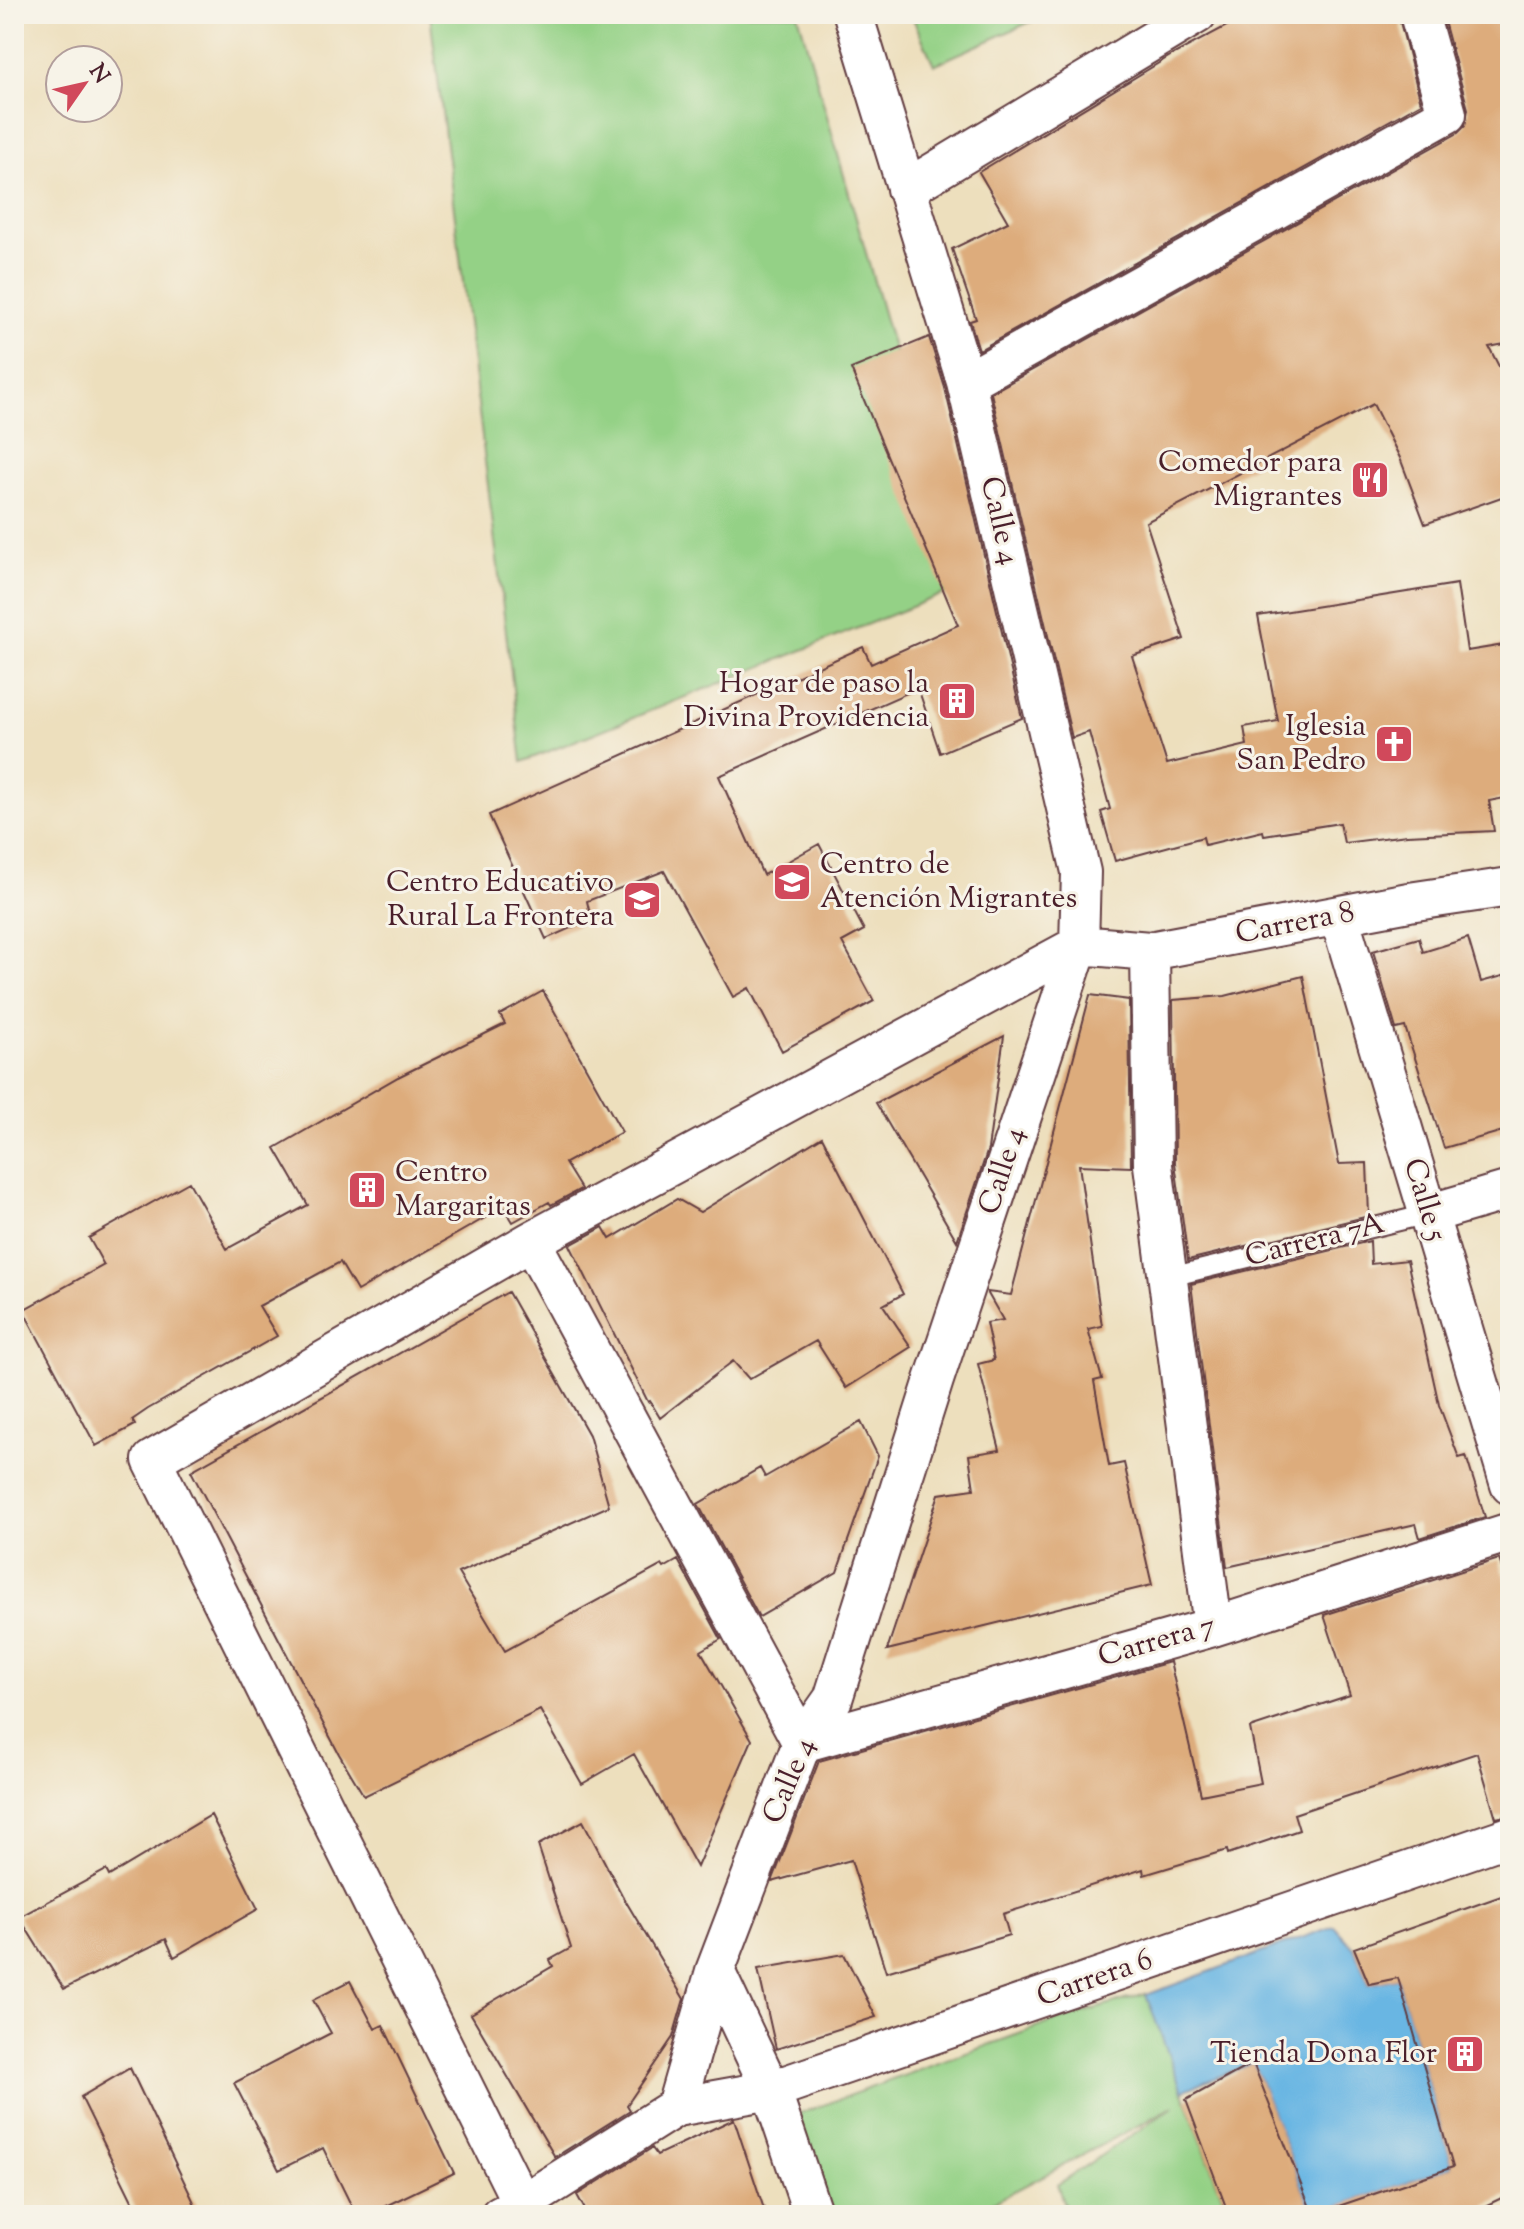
<svg xmlns="http://www.w3.org/2000/svg" width="1524" height="2229" font-family="'Sorts Mill Goudy',serif">
	<rect width="100%" height="100%" fill="#f7f3e8"/>
	<filter id="ink" filterUnits="userSpaceOnUse"><feTurbulence type="fractalNoise" baseFrequency=".0125" numOctaves="2"/><feDisplacementMap in="SourceGraphic" scale="16" xChannelSelector="R" yChannelSelector="G"/><feConvolveMatrix kernelMatrix="1 2 1 2 8 2 1 2 1" color-interpolation-filters="sRGB"/></filter>
	<filter id="wash" filterUnits="userSpaceOnUse"><feTurbulence type="fractalNoise" baseFrequency=".006" numOctaves="4" result="noise"/><feDisplacementMap in="SourceGraphic" scale="32" xChannelSelector="R" yChannelSelector="G"/><feGaussianBlur stdDeviation="1.8" result="paint"/><feColorMatrix in="noise" values="0 0 0 0 0 0 0 0 0 0 0 0 0 0 0 0 0 1.4 0 .05"/><feComposite in="paint" operator="in"/></filter>
	<g filter="url(#wash)">
		<rect width="100%" height="100%" fill="#eddfbd"/>
		<path fill="#94d186" stroke="#6f7858" stroke-width="2" d="M 430,14 L 798,14 L 961,587 L 522,762 Z
			M 911,14 L 1048,14 L 934,65 Z
			M 1146,1994 L 1229,2215 L 1068,2215 L 1057,2185 L 1175,2106 L 969,2215 L 830,2215 L 795,2115 L 1055,2021 Z"/>
		<path fill="#69b6e3" stroke="#5a6a87" stroke-width="2" d="M 1334,1926 L 1354,1948 L 1369,1984 L 1398,1978 L 1453,2167 L 1313,2215 L 1253,2063 L 1182,2091 L 1146,1995 Z"/>
		<g id="blocks">
			<path fill="#ddac7c" d="M 1249,14 L 1398,14 L 1421,103 L 979,350 L 970,321 L 976,319 L 952,249 L 1008,222 L 979,172 L 1172,55 Z
				M 1442,14 L 1510,14 L 1510,343 L 1489,347 L 1510,388 L 1510,494 L 1425,524 L 1400,458 L 1373,404 L 1146,522 L 1184,639 L 1132,656 L 1167,764 L 1247,745 L 1244,727 L 1278,721 L 1258,616 L 1457,584 L 1467,651 L 1510,644 L 1510,797 L 1489,801 L 1494,831 L 1407,835 L 1344,843 L 1340,823 L 1264,835 L 1263,831 L 1205,845 L 1203,837 L 1115,861 L 1101,812 L 1110,809 L 1089,732 L 1072,738 L 991,393 L 1458,133 L 1465,126 L 1468,109 Z
				M 929,337 L 945,388 L 1022,718 L 940,753 L 918,688 L 719,776 L 763,875 L 819,844 L 864,930 L 842,942 L 874,1001 L 782,1051 L 749,988 L 733,997 L 664,871 L 587,901 L 591,919 L 546,939 L 489,815 L 863,647 L 871,664 L 958,625 L 851,369 Z
				M 1419,938 L 1423,952 L 1468,938 L 1481,982 L 1510,974 L 1510,1129 L 1444,1148 L 1405,1027 L 1396,1029 L 1373,951 Z
				M 1303,976 L 1339,1164 L 1367,1163 L 1369,1216 L 1188,1260 L 1175,1163 L 1173,1000 L 1225,996 Z
				M 543,991 L 622,1132 L 565,1163 L 581,1189 L 551,1205 L 549,1202 L 513,1222 L 504,1207 L 357,1291 L 340,1262 L 259,1306 L 277,1336 L 148,1409 L 132,1420 L 135,1425 L 96,1446 L 23,1310 L 104,1265 L 89,1238 L 189,1182 L 227,1249 L 308,1205 L 275,1148 L 398,1077 L 505,1024 L 500,1015 Z
				M 1090,995 L 1129,1000 L 1131,1167 L 1079,1165 L 1102,1326 L 1088,1329 L 1102,1379 L 1094,1381 L 1109,1466 L 1124,1463 L 1152,1585 L 887,1650 L 939,1494 L 974,1489 L 969,1455 L 1000,1450 L 978,1364 L 994,1360 L 986,1323 L 1003,1320 L 987,1292 L 1011,1295 Z
				M 1004,1036 L 988,1149 L 957,1241 L 876,1103 Z
				M 822,1137 L 903,1294 L 883,1305 L 911,1347 L 846,1388 L 816,1341 L 749,1379 L 733,1361 L 660,1418 L 650,1401 L 648,1402 L 570,1245 L 603,1227 L 610,1239 L 677,1199 L 700,1212 Z
				M 1370,1241 L 1371,1264 L 1407,1260 L 1439,1405 L 1459,1458 L 1466,1456 L 1485,1517 L 1420,1538 L 1416,1524 L 1227,1567 L 1191,1284 Z
				M 508,1292 L 589,1435 L 609,1506 L 458,1573 L 505,1651 L 662,1565 L 664,1568 L 678,1560 L 721,1639 L 701,1651 L 752,1740 L 697,1867 L 634,1754 L 582,1784 L 540,1710 L 364,1796 L 339,1754 L 191,1471 Z
				M 861,1422 L 878,1456 L 837,1572 L 759,1617 L 698,1504 L 760,1468 L 765,1477 Z
				M 1499,1559 L 1510,1593 L 1510,1815 L 1496,1818 L 1477,1753 L 1294,1814 L 1299,1830 L 1228,1854 L 1227,1850 L 1144,1875 L 1143,1869 L 1003,1914 L 1009,1935 L 886,1972 L 851,1860 L 772,1882 L 819,1761 L 1170,1662 L 1201,1795 L 1261,1783 L 1250,1728 L 1350,1695 L 1324,1615 Z
				M 211,1815 L 258,1909 L 174,1957 L 166,1939 L 64,1989 L 19,1917 L 106,1870 L 109,1876 Z
				M 583,1821 L 622,1895 L 684,1999 L 673,2037 L 627,2105 L 630,2110 L 555,2157 L 471,2014 L 553,1966 L 550,1960 L 571,1948 L 538,1845 Z
				M 1510,1893 L 1510,2194 L 1466,2215 L 1334,2215 L 1333,2208 L 1453,2167 L 1398,1978 L 1369,1984 L 1354,1948 Z
				M 844,1954 L 876,2017 L 776,2049 L 758,1969 Z
				M 350,1981 L 375,2029 L 383,2025 L 454,2173 L 367,2215 L 356,2215 L 323,2148 L 279,2170 L 234,2083 L 331,2033 L 313,2000 Z
				M 1253,2063 L 1313,2215 L 1229,2215 L 1186,2100 Z
				M 130,2068 L 200,2215 L 139,2215 L 81,2097 Z
				M 734,2119 L 766,2215 L 588,2215 L 577,2195 L 652,2148 L 657,2155 Z"/>
		</g>
	</g>
	<g filter="url(#ink)">
		<use href="#blocks" fill-opacity="0" stroke="#623c41" stroke-width="2"/>
		<g fill="none" stroke-linecap="round" stroke-linejoin="round">
			<g stroke="#623c41" stroke-width="22">
				<path id="service" d="M 1166,1278 L 1428,1214"/>
			</g>
			<g stroke="#623c41" stroke-width="42">
				<path id="minor" d="M 906,189 L 1197,14
					M 966,382 L 1447,114 L 1419,14
					M 1339,916 L 1510,1485
					M 1150,951 L 1153,1165 L 1213,1627
					M 1428,1214 L 1510,1190
					M 531,1241 L 802,1743 L 1213,1627 L 1510,1532
					M 715,1971 L 771,2090 L 813,2215
					M 676,2107 L 771,2090 L 1510,1836
					M 522,2204 L 152,1460 L 531,1241 L 1079,945 L 1150,951 L 1409,902 L 1510,887
					M 500,2215 L 522,2204 L 676,2107 L 715,1971 L 802,1743 L 833,1699 L 934,1380 L 1079,945 L 1081,872 L 966,382 L 853,14"/>
			</g>
			<use href="#service" stroke="#fff" stroke-width="18"/>
			<use href="#minor" stroke="#fff" stroke-width="38"/>
		</g>
	</g>
	<defs>
		<g id="restaurant-square" transform="scale(2)"><rect x="-9" y="-9" width="18" height="18" rx="4" fill="#d1495b" stroke="#f7f3e8"/><path d="M-5-6h1v4h1v-4h1v4h1v-4h1v5L-1.5 .5V6h-2V.5L-5-1ZM5-6V6H3V1.5H1.5Q1.5-4 5-6Z" fill="#fff"/></g>
		<g id="building-square" transform="scale(2)"><rect x="-9" y="-9" width="18" height="18" rx="4" fill="#d1495b" stroke="#f7f3e8"/><path d="M-4-6H4V6H1V3H-1V6H-4ZM-2.5-4.3h1.7v1.8h-1.7ZM.8-4.3h1.7v1.8H.8ZM-2.5-1h1.7V.8h-1.7ZM.8-1h1.7V.8H.8Z" fill="#fff"/></g>
		<g id="church-square" transform="scale(2)"><rect x="-9" y="-9" width="18" height="18" rx="4" fill="#d1495b" stroke="#f7f3e8"/><path d="M-1.2-6h2.4v3.5h3.3v2.4h-3.3V6h-2.4V-.1h-3.3v-2.4h3.3Z" fill="#fff"/></g>
		<g id="school-square" transform="scale(2)"><rect x="-9" y="-9" width="18" height="18" rx="4" fill="#d1495b" stroke="#f7f3e8"/><path d="M0-5L7-2L0 1L-7-2ZM-4 1L0 2.5L4 1V4Q0 6-4 4Z" fill="#fff"/></g>
	</defs>
	<g fill-rule="evenodd">
		<use href="#restaurant-square" x="1370" y="480"/>
		<use href="#building-square" x="957" y="701"/>
		<use href="#church-square" x="1394" y="744"/>
		<use href="#school-square" x="792" y="882"/>
		<use href="#school-square" x="642" y="900"/>
		<use href="#building-square" x="367" y="1190"/>
		<use href="#building-square" x="1465" y="2054"/>
	</g>
	<g text-anchor="middle" dominant-baseline="central" stroke-width="6" stroke-linejoin="round" paint-order="stroke">
		<g font-size="30" fill="#4a1f2b" stroke="#f7f3e8" text-anchor="end">
			<text x="1342" y="463">Comedor para<tspan x="1342" dy="34">Migrantes</tspan></text>
			<text x="929" y="684">Hogar de paso la<tspan x="929" dy="34">Divina Providencia</tspan></text>
			<text x="1366" y="727">Iglesia<tspan x="1366" dy="34">San Pedro</tspan></text>
			<text x="820" y="865" text-anchor="start">Centro de<tspan x="820" dy="34">Atención Migrantes</tspan></text>
			<text x="614" y="883">Centro Educativo<tspan x="614" dy="34">Rural La Frontera</tspan></text>
			<text x="395" y="1173" text-anchor="start">Centro<tspan x="395" dy="34">Margaritas</tspan></text>
			<text x="1437" y="2054">Tienda Dona Flor</text>
		</g>
		<g font-size="30" fill="#4a1f2b" stroke="#f7f3e8">
			<text transform="translate(999 521) rotate(77)">Calle 4</text>
			<text transform="translate(1295 924) rotate(-11)">Carrera 8</text>
			<text transform="translate(1003 1171) rotate(-72)">Calle 4</text>
			<text transform="translate(1424 1200) rotate(73)">Calle 5</text>
			<text transform="translate(1315 1241) rotate(-14)">Carrera 7A</text>
			<text transform="translate(1157 1642) rotate(-16)">Carrera 7</text>
			<text transform="translate(790 1781) rotate(-67)">Calle 4</text>
			<text transform="translate(1095 1979) rotate(-19)">Carrera 6</text>
		</g>
	</g>
	<rect width="1524" height="2229" fill="none" stroke="#f7f3e8" stroke-width="48"/>
	<g transform="translate(84 84) rotate(56)"><circle r="38" fill="#f7f3e8" stroke="#b29e9c" stroke-width="2"/>
	<path d="M0-6L14 30L0 20L-14 30Z" fill="#d1495b"/>
	<text y="-12" font-size="22" font-weight="bold" text-anchor="middle" fill="#4a1f2b">N</text>
	</g>
</svg>
